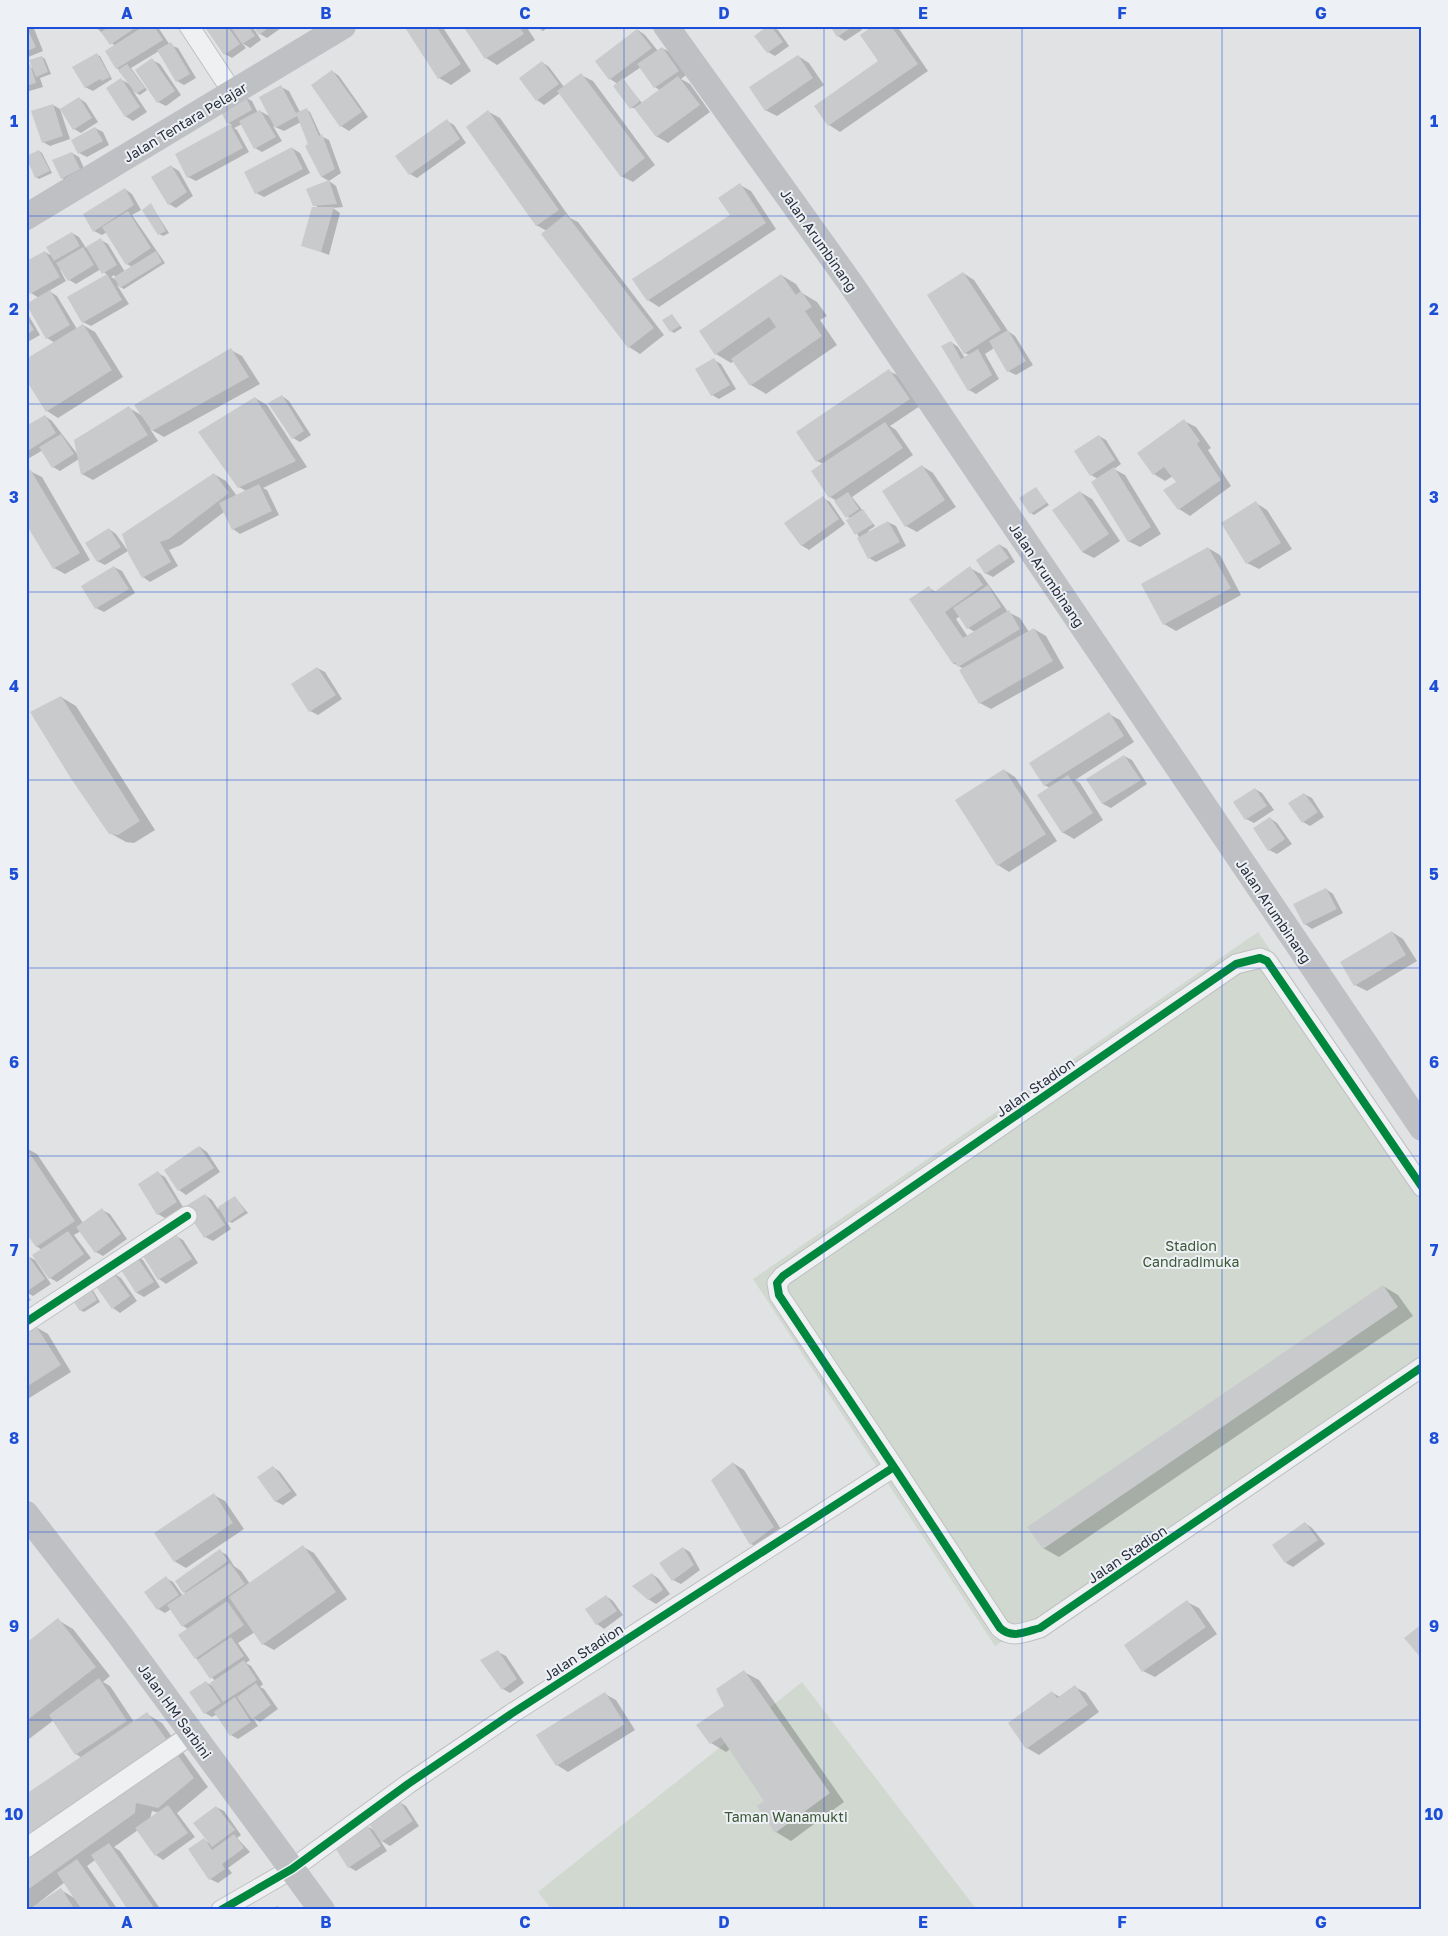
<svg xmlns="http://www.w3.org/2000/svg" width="1448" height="1936" font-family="'Golos Text',sans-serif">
	<rect width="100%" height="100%" fill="#e0e2e4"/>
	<path fill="#d0d8d0" d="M 1258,932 L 1422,1174 L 1422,1373 L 995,1646 L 753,1279 Z
		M 802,1682 L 977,1910 L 552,1910 L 538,1892 Z"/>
	<path fill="#0003" fill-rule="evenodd" d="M 26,26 L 33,26 L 43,51 L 26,58 Z
		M 95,26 L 157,26 L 170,45 L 178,48 L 196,78 L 184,85 L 177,81 L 159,51 L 131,68 L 147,90 L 140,95 L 133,91 L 147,112 L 133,121 L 125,116 L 122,80 L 131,85 L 117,68 L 115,46 Z
		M 205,26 L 252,26 L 261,40 L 250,48 L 242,43 L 246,48 L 232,58 L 225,54 Z
		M 255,26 L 284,26 L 267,38 L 260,34 Z
		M 405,26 L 442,26 L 471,71 L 451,85 L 439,78 Z
		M 465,26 L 526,26 L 535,40 L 497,65 L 486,58 Z
		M 535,26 L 550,26 L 543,31 Z
		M 771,26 L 778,30 L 789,46 L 775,56 L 768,52 Z
		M 832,26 L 859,26 L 862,30 L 845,41 L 838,36 Z
		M 875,26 L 897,26 L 928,71 L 840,132 L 829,125 L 816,107 L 880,62 Z
		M 638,30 L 645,35 L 658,51 L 662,48 L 670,52 L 686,75 L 681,79 L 690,84 L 710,112 L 668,143 L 656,136 L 636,108 L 631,108 L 618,84 L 610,79 L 597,61 ZM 641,67 L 655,87 L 661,91 L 643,104 L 622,80 Z
		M 97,55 L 100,56 L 112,79 L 93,91 L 85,87 Z
		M 798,56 L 809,63 L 824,85 L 777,116 L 765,110 Z
		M 42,57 L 45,59 L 51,74 L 40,78 L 43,87 L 26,92 L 26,67 L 34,68 Z
		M 152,60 L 160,64 L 181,95 L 166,106 L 158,102 Z
		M 542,62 L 549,67 L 564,87 L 581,75 L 593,81 L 655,165 L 633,182 L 621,176 L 560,93 L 544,105 L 537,100 Z
		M 332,71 L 339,76 L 368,117 L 349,131 L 341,126 L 313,85 Z
		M 281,87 L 289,91 L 300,112 L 307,110 L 310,112 L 321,136 L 329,140 L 341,173 L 329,181 L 322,177 L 306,147 L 311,144 L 301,122 L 284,131 L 273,126 L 282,141 L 262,152 L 255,148 L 242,124 L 234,128 L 237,130 L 249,152 L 196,181 L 188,177 L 176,155 L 232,125 L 228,123 L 245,97 L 252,101 L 258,113 L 260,111 L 271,117 Z
		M 79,98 L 86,103 L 98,122 L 81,133 L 74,129 Z
		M 53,105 L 60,109 L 70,139 L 50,146 L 43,142 Z
		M 489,112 L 500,118 L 570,218 L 578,222 L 664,335 L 640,354 L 629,347 L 547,231 L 536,225 Z
		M 447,121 L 454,125 L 466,143 L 417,178 L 410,174 Z
		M 95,128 L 103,132 L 109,145 L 87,157 L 79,153 Z
		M 292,148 L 300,153 L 310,173 L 264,197 L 256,193 Z
		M 39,151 L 42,153 L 52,173 L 39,179 L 36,177 L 26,158 Z
		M 72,153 L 79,157 L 86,173 L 69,182 L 62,178 Z
		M 171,166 L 179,171 L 193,196 L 176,208 L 169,204 Z
		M 329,181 L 336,186 L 343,207 L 333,208 L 340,213 L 329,255 L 303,245 L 320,208 L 314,205 Z
		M 740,185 L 751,191 L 776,229 L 659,307 L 648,300 L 731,215 Z
		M 125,189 L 132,194 L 141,210 L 132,215 L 165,263 L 124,289 L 117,285 L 129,304 L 91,326 L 83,322 L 107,275 L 101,269 L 76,284 L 69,280 L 61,269 L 60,270 L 66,281 L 49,291 L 57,296 L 77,329 L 83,325 L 95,332 L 123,377 L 58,418 L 47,411 L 55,343 L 47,338 L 39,298 L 31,293 L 45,252 L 54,257 L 72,233 L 79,237 L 86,248 L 101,240 L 108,244 L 125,272 L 132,267 L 127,264 L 107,232 L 102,235 L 94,231 ZM 114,275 L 118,281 L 111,277 Z
		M 151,205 L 169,233 L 163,236 L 159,234 Z
		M 963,273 L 974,280 L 1008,331 L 1015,336 L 1033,365 L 1016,375 L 1008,371 L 994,348 L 985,354 L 999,379 L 976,394 L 969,390 L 951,342 L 958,347 L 965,358 L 969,355 L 965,353 Z
		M 781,275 L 796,284 L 802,293 L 817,302 L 827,316 L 820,320 L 837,345 L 766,394 L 751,385 L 734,361 L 731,363 L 716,354 Z
		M 26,311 L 40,335 L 26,343 Z
		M 672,315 L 682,328 L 674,333 L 671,331 Z
		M 231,350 L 242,356 L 260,384 L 164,437 L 150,429 L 158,441 L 93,480 L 82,474 L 79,459 L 60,471 L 53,467 L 43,450 L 26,460 L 26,428 L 45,416 L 52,421 L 78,455 L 129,408 L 143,416 Z
		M 714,360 L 721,364 L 736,389 L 719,399 L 712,395 Z
		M 889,371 L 901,377 L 920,406 L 890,426 L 896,430 L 913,455 L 852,497 L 875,526 L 868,531 L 869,533 L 888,522 L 896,526 L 906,546 L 876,562 L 869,558 L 850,519 L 837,501 L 830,497 L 823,464 L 817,461 Z
		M 282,396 L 289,401 L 311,435 L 300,442 L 293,438 Z
		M 255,398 L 267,405 L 307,467 L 263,488 L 267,490 L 279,515 L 240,534 L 233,529 L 224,512 L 181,545 L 169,550 L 178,566 L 150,582 L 143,577 L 130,554 L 214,474 L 226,481 L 237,496 L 246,491 L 239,487 Z
		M 1184,421 L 1196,427 L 1211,448 L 1208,450 L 1231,486 L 1190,516 L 1179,509 L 1177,482 L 1173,476 L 1165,481 L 1154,474 Z
		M 1099,436 L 1106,440 L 1121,464 L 1114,469 L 1125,475 L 1161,534 L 1140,547 L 1128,541 L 1098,479 L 1091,475 Z
		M 922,466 L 933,473 L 956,507 L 917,532 L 906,526 Z
		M 30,471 L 42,477 L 90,560 L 65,574 L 54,568 Z
		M 1036,489 L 1049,505 L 1034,515 L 1031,513 Z
		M 1080,492 L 1092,499 L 1120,541 L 1094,558 L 1082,552 Z
		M 823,498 L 830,502 L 845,524 L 809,550 L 801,545 Z
		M 1256,503 L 1267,510 L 1292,549 L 1259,569 L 1247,563 Z
		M 109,529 L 116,534 L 128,551 L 105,565 L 97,561 Z
		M 1000,545 L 1007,549 L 1015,562 L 993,577 L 985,573 Z
		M 1208,548 L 1220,555 L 1241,595 L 1176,631 L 1164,624 Z
		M 114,567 L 122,571 L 135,593 L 104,612 L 96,608 Z
		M 970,568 L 981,574 L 1008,612 L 1020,618 L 1029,632 L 1034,629 L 1046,636 L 1064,668 L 991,709 L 980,703 L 964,669 L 953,663 L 929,588 L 936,592 ZM 960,616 L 968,628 L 975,632 L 968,637 L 956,619 Z
		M 317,668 L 325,672 L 342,699 L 318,715 L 310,711 Z
		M 61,697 L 76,706 L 155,830 L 134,843 L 126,842 L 110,833 Z
		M 1109,714 L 1120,720 L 1134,742 L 1075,780 L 1080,783 L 1103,820 L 1074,839 L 1062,832 L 1050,788 L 1044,785 Z
		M 1124,756 L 1132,760 L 1147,784 L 1111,808 L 1103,804 L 1088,780 Z
		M 1004,770 L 1015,777 L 1057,841 L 1009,872 L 998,865 Z
		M 1255,789 L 1262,793 L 1274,810 L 1254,823 L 1246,819 Z
		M 1304,794 L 1312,798 L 1324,817 L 1310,826 L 1303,822 Z
		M 1270,818 L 1277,823 L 1292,844 L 1277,854 L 1269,850 Z
		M 1326,889 L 1333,894 L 1343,913 L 1312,929 L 1305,924 Z
		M 1392,932 L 1403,939 L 1417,961 L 1367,991 L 1355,985 Z
		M 200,1147 L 207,1152 L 220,1172 L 186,1195 L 179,1190 Z
		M 26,1148 L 37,1154 L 83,1223 L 102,1210 L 110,1214 L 127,1239 L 103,1256 L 96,1252 L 81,1231 L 74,1235 L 91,1258 L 57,1282 L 50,1278 L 42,1250 L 36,1246 Z
		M 158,1173 L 165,1177 L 183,1207 L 165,1218 L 158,1214 Z
		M 205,1195 L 212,1200 L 218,1209 L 235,1197 L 248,1213 L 232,1223 L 225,1219 L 231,1229 L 213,1241 L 205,1237 Z
		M 176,1236 L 183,1240 L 198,1263 L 166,1284 L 159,1279 Z
		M 135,1255 L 143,1260 L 160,1287 L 144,1297 L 137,1293 L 120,1266 Z
		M 27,1256 L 35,1260 L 51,1284 L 33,1296 L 26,1292 Z
		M 113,1273 L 121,1278 L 137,1301 L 120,1313 L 113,1308 Z
		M 1383,1286 L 1398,1295 L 1413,1316 L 1059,1557 L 1043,1548 Z
		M 91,1287 L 100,1302 L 84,1312 L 80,1310 Z
		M 26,1294 L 31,1300 L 26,1303 Z
		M 36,1327 L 48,1334 L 71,1372 L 26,1400 L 26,1333 Z
		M 733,1463 L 744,1470 L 784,1534 L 763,1550 L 751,1544 Z
		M 273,1467 L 280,1472 L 297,1495 L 283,1505 L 275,1501 Z
		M 214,1495 L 225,1501 L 244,1529 L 186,1568 L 174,1561 Z
		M 1305,1523 L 1312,1528 L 1325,1544 L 1293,1567 L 1286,1563 Z
		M 303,1547 L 314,1553 L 347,1599 L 274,1650 L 263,1644 L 255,1632 L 238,1643 L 250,1660 L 246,1663 L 251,1666 L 263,1684 L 260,1687 L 264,1689 L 278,1709 L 260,1722 L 253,1718 L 258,1726 L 238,1739 L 231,1735 L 217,1714 L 212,1717 L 205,1713 L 206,1682 L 214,1687 L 215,1681 L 196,1658 L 188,1629 L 183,1626 L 171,1609 L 165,1613 L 158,1609 L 166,1578 L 173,1582 L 183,1596 L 187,1594 L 184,1592 L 220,1551 L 227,1555 L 234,1566 L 241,1571 L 250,1584 Z
		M 683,1548 L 690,1552 L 700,1570 L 681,1584 L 673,1580 Z
		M 652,1574 L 659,1579 L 670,1594 L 656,1604 L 648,1599 Z
		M 606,1596 L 613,1601 L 623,1615 L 604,1629 L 597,1624 Z
		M 1187,1602 L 1199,1608 L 1217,1634 L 1155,1677 L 1143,1671 Z
		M 58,1620 L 73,1629 L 110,1676 L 103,1682 L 110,1686 L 134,1722 L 147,1714 L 162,1723 L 208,1787 L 177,1813 L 195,1837 L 163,1860 L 156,1855 L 138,1830 L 114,1847 L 120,1851 L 161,1910 L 129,1910 L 95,1860 L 87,1866 L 118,1910 L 34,1910 L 33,1907 L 26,1910 L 26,1795 L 82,1758 L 76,1754 L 54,1720 L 29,1739 L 26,1738 L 26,1645 ZM 152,1811 L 159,1813 L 150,1819 ZM 65,1882 L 76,1899 L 61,1890 L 37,1904 Z
		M 498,1652 L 506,1656 L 524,1683 L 510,1693 L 503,1689 Z
		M 744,1672 L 759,1680 L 844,1802 L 791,1841 L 776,1832 L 765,1801 L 730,1749 L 726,1752 L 711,1743 L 726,1706 Z
		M 1075,1687 L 1086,1693 L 1099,1712 L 1039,1755 L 1027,1748 L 1053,1693 L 1060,1697 Z
		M 605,1694 L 616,1700 L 635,1730 L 568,1772 L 557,1765 Z
		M 399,1802 L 406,1806 L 419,1826 L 390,1846 L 380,1840 L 387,1851 L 356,1871 L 349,1867 L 367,1826 L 375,1831 Z
		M 216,1807 L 224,1811 L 241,1835 L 237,1838 L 250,1852 L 228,1868 L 232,1873 L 218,1883 L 210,1879 L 204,1840 L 211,1844 Z
		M 277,1906 L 283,1910 L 273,1910 Z"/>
	<path fill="#c8cacc" d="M 26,26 L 36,47 L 26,52 Z
		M 110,26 L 138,26 L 110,45 L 101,32 Z
		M 144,26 L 154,26 L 163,40 L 116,69 L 105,51 Z
		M 204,26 L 227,26 L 240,44 L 224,55 Z
		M 230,26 L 248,26 L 255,36 L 242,44 Z
		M 253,26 L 271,26 L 259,35 Z
		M 404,26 L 436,26 L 461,64 L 438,79 Z
		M 463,26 L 519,26 L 524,34 L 485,59 Z
		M 768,26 L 771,26 L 783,42 L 767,53 L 754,36 Z
		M 830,26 L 854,26 L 837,37 Z
		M 873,26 L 891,26 L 918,64 L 828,126 L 814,106 L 878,61 L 860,35 Z
		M 637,29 L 652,48 L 609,80 L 595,61 Z
		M 171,42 L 190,74 L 176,82 L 157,50 Z
		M 662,47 L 679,71 L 654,88 L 637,64 Z
		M 97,53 L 110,77 L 102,81 L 100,79 L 85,88 L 72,67 Z
		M 798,55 L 813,78 L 765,111 L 749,87 Z
		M 42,56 L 48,72 L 36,77 L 29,60 Z
		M 152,58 L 175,91 L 157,103 L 135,70 Z
		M 542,61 L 559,84 L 536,101 L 519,78 Z
		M 30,64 L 36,83 L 26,86 L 26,66 Z
		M 127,64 L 145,88 L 136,94 L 118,70 Z
		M 332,70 L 362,112 L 340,127 L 311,85 Z
		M 581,73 L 645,158 L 621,177 L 557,91 Z
		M 678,76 L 700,105 L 656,137 L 634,108 Z
		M 121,78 L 140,107 L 125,117 L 106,88 Z
		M 623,78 L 640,101 L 630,109 L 613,86 Z
		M 281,85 L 296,113 L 307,108 L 319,136 L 322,134 L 335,169 L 321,177 L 305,146 L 308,144 L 297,116 L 275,128 L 259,97 Z
		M 245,95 L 252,110 L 227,124 L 220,109 Z
		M 79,97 L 92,118 L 73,130 L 60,109 Z
		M 53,104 L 63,136 L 42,143 L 31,111 Z
		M 260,110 L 276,137 L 254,149 L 239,121 Z
		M 488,110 L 559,210 L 536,226 L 466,127 Z
		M 447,119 L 460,139 L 409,175 L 395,156 Z
		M 230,124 L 243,148 L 187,178 L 175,154 Z
		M 95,127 L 103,141 L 78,154 L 71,140 Z
		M 292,147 L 303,169 L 255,194 L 244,172 Z
		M 39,150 L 50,171 L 35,178 L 26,156 Z
		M 72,152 L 80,169 L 61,179 L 52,160 Z
		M 171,165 L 187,192 L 168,205 L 151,177 Z
		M 329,180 L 337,204 L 313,206 L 306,189 Z
		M 740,183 L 766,223 L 647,301 L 632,279 L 730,215 L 718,198 Z
		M 125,188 L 134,205 L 93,232 L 83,214 Z
		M 151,203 L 166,231 L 158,235 L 142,210 Z
		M 312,207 L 334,207 L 321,252 L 301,246 Z
		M 128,211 L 151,248 L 126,265 L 102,227 Z
		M 566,214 L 654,328 L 628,348 L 541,234 Z
		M 72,232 L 80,246 L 54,261 L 46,247 Z
		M 101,238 L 117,265 L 102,274 L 86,247 Z
		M 83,247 L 94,265 L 68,281 L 56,263 Z
		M 45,251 L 60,277 L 30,294 L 26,287 L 26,261 Z
		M 156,251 L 162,262 L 120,288 L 114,277 Z
		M 963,272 L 1001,330 L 964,354 L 927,295 Z
		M 107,274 L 122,300 L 82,323 L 67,297 Z
		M 781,274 L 796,295 L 801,291 L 812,307 L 805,311 L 822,336 L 750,386 L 731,359 L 776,327 L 769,317 L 715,355 L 699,331 Z
		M 50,290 L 70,325 L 46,339 L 26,304 Z
		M 672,314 L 680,326 L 670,332 L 662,320 Z
		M 26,317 L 34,330 L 26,335 Z
		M 83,324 L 112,370 L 46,412 L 26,380 L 26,359 Z
		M 1008,330 L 1026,361 L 1007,372 L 989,341 Z
		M 951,341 L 961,359 L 978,349 L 992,375 L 968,391 L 941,346 Z
		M 231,348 L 249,377 L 152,431 L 134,405 Z
		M 714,358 L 730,385 L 711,396 L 695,369 Z
		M 889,369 L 910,399 L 816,462 L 796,432 Z
		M 282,395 L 304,431 L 292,439 L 268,403 Z
		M 255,397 L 296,461 L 238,488 L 198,432 Z
		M 129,406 L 148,435 L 81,475 L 74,440 Z
		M 45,415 L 56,433 L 26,452 L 26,426 Z
		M 1184,419 L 1200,441 L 1197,444 L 1221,480 L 1178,510 L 1163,490 L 1176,482 L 1164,467 L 1153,475 L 1137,453 Z
		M 885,422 L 903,448 L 829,498 L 811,471 Z
		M 61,434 L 74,454 L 52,468 L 39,447 Z
		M 1099,435 L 1115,460 L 1090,476 L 1074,451 Z
		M 922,465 L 945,500 L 905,527 L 882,491 Z
		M 1114,467 L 1151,527 L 1128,542 L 1091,482 Z
		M 30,469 L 80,553 L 53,569 L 26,524 L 26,472 Z
		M 214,473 L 229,493 L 169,539 L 160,542 L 171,562 L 142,578 L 129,555 L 122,534 Z
		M 259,484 L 272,511 L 232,530 L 219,503 Z
		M 1036,487 L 1047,503 L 1030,514 L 1019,498 Z
		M 1080,491 L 1109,534 L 1082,552 L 1052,510 Z
		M 848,492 L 859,509 L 846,518 L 834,501 Z
		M 823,496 L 839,519 L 801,546 L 784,523 Z
		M 1256,501 L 1281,543 L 1246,564 L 1221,523 Z
		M 863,509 L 873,524 L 855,535 L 846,520 Z
		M 888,521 L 900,542 L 868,559 L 857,538 Z
		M 109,528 L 121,547 L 97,562 L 85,543 Z
		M 999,544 L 1009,558 L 985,574 L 976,560 Z
		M 1208,547 L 1231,588 L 1163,625 L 1141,584 Z
		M 114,566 L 129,589 L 95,609 L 81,586 Z
		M 970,566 L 983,585 L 945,612 L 963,638 L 1009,610 L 1020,629 L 958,667 L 955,662 L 953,664 L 909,599 L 929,586 L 933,593 Z
		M 988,585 L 1001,607 L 967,629 L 953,608 Z
		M 1034,628 L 1053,661 L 979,704 L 959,670 Z
		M 317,667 L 336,695 L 309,712 L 291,684 Z
		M 61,696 L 140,821 L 118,835 L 109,834 L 70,777 L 30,712 Z
		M 1109,712 L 1124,736 L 1044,786 L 1029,763 Z
		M 1124,755 L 1141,780 L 1102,804 L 1086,779 Z
		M 1004,769 L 1046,834 L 997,866 L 955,800 Z
		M 1068,775 L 1093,813 L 1062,833 L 1037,795 Z
		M 1255,788 L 1267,806 L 1245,820 L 1233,802 Z
		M 1304,793 L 1318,812 L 1302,823 L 1288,803 Z
		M 1270,817 L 1285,839 L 1268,851 L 1253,828 Z
		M 1326,888 L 1337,909 L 1304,925 L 1293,904 Z
		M 1392,931 L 1406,955 L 1354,986 L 1340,962 Z
		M 199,1146 L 214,1168 L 178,1191 L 164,1170 Z
		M 26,1148 L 75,1221 L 36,1247 L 26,1233 Z
		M 158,1171 L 177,1202 L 157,1215 L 138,1184 Z
		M 205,1194 L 225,1225 L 204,1238 L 184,1207 Z
		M 235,1196 L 245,1211 L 228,1223 L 218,1207 Z
		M 102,1208 L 121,1234 L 95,1253 L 76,1227 Z
		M 68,1231 L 84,1254 L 49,1279 L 32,1255 Z
		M 176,1234 L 192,1259 L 158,1280 L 143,1256 Z
		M 26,1253 L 45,1279 L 26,1292 Z
		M 135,1254 L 154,1282 L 136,1293 L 118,1265 Z
		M 113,1272 L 130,1296 L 112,1309 L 95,1285 Z
		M 88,1284 L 97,1300 L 80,1311 L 69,1295 Z
		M 1383,1285 L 1398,1307 L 1043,1549 L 1027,1527 Z
		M 36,1326 L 61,1365 L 26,1387 L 26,1332 Z
		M 733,1462 L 774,1527 L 750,1545 L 711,1480 Z
		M 273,1466 L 291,1491 L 275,1502 L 257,1477 Z
		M 214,1493 L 233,1523 L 174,1562 L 154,1533 Z
		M 1305,1522 L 1318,1540 L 1285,1563 L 1272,1545 Z
		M 303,1545 L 336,1592 L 262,1645 L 229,1597 Z
		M 683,1547 L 694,1565 L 672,1581 L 659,1563 Z
		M 220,1549 L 228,1561 L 183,1593 L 175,1581 Z
		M 230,1563 L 245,1584 L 182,1627 L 167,1605 Z
		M 652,1573 L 663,1590 L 648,1600 L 632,1586 Z
		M 166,1576 L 179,1595 L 157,1610 L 144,1592 Z
		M 606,1595 L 617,1611 L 596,1625 L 585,1609 Z
		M 1187,1600 L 1206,1627 L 1142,1672 L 1124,1645 Z
		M 227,1601 L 244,1625 L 195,1659 L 178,1635 Z
		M 58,1618 L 96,1667 L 26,1721 L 26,1643 Z
		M 1422,1624 L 1422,1659 L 1404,1638 Z
		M 231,1637 L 244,1656 L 210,1679 L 197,1660 Z
		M 498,1650 L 517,1679 L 502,1690 L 480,1660 Z
		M 244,1660 L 257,1680 L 223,1702 L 210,1683 Z
		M 744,1670 L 830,1793 L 775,1833 L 757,1806 L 764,1801 L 721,1737 L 710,1744 L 696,1725 L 724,1706 L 716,1689 Z
		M 99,1678 L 127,1721 L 75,1755 L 49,1715 Z
		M 206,1681 L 221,1703 L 204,1714 L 189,1692 Z
		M 256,1683 L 271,1705 L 252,1719 L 237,1697 Z
		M 1075,1685 L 1088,1705 L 1026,1749 L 1008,1723 L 1052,1691 L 1057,1698 Z
		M 605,1692 L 625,1724 L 556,1766 L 536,1735 Z
		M 235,1697 L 251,1722 L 230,1736 L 214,1712 Z
		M 147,1712 L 194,1778 L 158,1808 L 136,1803 L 135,1813 L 26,1891 L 26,1794 Z
		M 399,1800 L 413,1821 L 381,1842 L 367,1821 Z
		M 168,1805 L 188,1833 L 155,1856 L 135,1828 Z
		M 216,1806 L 235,1830 L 212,1847 L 193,1823 Z
		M 367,1825 L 381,1846 L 348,1868 L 334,1846 Z
		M 234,1834 L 244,1848 L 222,1864 L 225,1869 L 209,1880 L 188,1849 L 204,1838 L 212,1850 Z
		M 109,1843 L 153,1906 L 148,1910 L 128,1910 L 91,1855 Z
		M 77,1859 L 112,1910 L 82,1910 L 57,1873 Z
		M 61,1888 L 75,1910 L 33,1910 L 31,1908 Z"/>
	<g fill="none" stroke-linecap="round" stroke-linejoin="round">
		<g stroke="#bec0c2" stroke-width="21">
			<path id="street" d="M 189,26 L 233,93
				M 26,1322 L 187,1216
				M 894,1467 L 779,1295 L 777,1283 L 783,1276 L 1236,964 L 1260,958 L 1267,961 L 1422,1187
				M 26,1848 L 192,1734
				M 221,1910 L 292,1869 L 408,1784 L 511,1714 L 894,1467 L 1000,1628 C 1012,1639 1025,1632 1040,1628 L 1422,1367"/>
		</g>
		<use href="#street" stroke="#eff0f1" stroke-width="19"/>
		<path stroke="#bec0c4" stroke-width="26" d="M 666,26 L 851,284 L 1422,1128
			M 26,217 L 343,26
			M 26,1514 L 119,1634 L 322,1910"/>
		<g stroke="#edf0f4" stroke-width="11">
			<path id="cycleway" d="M 26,1322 L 187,1216
				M 894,1467 L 779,1295 L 777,1283 L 783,1276 L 1236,964 L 1260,958 L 1267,961 L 1422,1187
				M 221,1910 L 292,1869 L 408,1784 L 511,1714 L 894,1467 L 1000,1628 C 1012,1639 1025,1632 1040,1628 L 1422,1367"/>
		</g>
		<use href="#cycleway" stroke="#00873e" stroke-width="8"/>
	</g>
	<path fill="none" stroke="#1d4ed8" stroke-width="1" stroke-opacity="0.55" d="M 227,26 L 227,1910M 426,26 L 426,1910M 624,26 L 624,1910M 824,26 L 824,1910M 1022,26 L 1022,1910M 1222,26 L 1222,1910M 26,216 L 1422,216M 26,404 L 1422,404M 26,592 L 1422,592M 26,780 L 1422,780M 26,968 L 1422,968M 26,1156 L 1422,1156M 26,1344 L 1422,1344M 26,1532 L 1422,1532M 26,1720 L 1422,1720"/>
	<g text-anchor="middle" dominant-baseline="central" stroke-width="4" stroke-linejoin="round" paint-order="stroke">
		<g font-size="14" fill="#282f3c" stroke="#edf0f4">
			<text transform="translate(185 122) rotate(-31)">Jalan Tentara Pelajar</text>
			<text transform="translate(819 240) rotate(55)">Jalan Arumbinang</text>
			<text transform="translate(1047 575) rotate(56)">Jalan Arumbinang</text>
			<text transform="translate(1274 911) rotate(56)">Jalan Arumbinang</text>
			<text transform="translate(1035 1087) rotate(-35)">Jalan Stadion</text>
			<text transform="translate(1127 1554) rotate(-34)">Jalan Stadion</text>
			<text transform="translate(583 1652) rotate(-33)">Jalan Stadion</text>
			<text transform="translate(175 1711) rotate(54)">Jalan HM Sarbini</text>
		</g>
		<g font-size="14" fill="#3b5736" stroke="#edf0f4">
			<text x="1191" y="1245">Stadion<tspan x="1191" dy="16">Candradimuka</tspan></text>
			<text x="786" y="1816">Taman Wanamukti</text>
		</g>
	</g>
	<rect width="1448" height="1936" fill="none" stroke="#edf0f4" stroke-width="55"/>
	<rect x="28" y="28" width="1392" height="1880" fill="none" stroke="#1d4ed8" stroke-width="2"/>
	<g font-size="16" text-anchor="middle" font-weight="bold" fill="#1d4ed8">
		<text x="127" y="19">A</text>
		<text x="326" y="19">B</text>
		<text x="525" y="19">C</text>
		<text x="724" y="19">D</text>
		<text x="923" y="19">E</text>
		<text x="1122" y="19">F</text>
		<text x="1321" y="19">G</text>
		<text x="14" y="127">1</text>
		<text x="1434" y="127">1</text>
		<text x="14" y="315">2</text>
		<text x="1434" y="315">2</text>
		<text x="14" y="503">3</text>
		<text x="1434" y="503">3</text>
		<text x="14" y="692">4</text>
		<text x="1434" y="692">4</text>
		<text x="14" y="880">5</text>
		<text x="1434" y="880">5</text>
		<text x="14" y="1068">6</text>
		<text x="1434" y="1068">6</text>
		<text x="14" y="1256">7</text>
		<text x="1434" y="1256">7</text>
		<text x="14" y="1444">8</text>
		<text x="1434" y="1444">8</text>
		<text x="14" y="1632">9</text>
		<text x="1434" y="1632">9</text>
		<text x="14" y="1820">10</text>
		<text x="1434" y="1820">10</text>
		<text x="127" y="1928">A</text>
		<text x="326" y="1928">B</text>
		<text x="525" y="1928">C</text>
		<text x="724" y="1928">D</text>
		<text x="923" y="1928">E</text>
		<text x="1122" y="1928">F</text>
		<text x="1321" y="1928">G</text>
	</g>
</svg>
